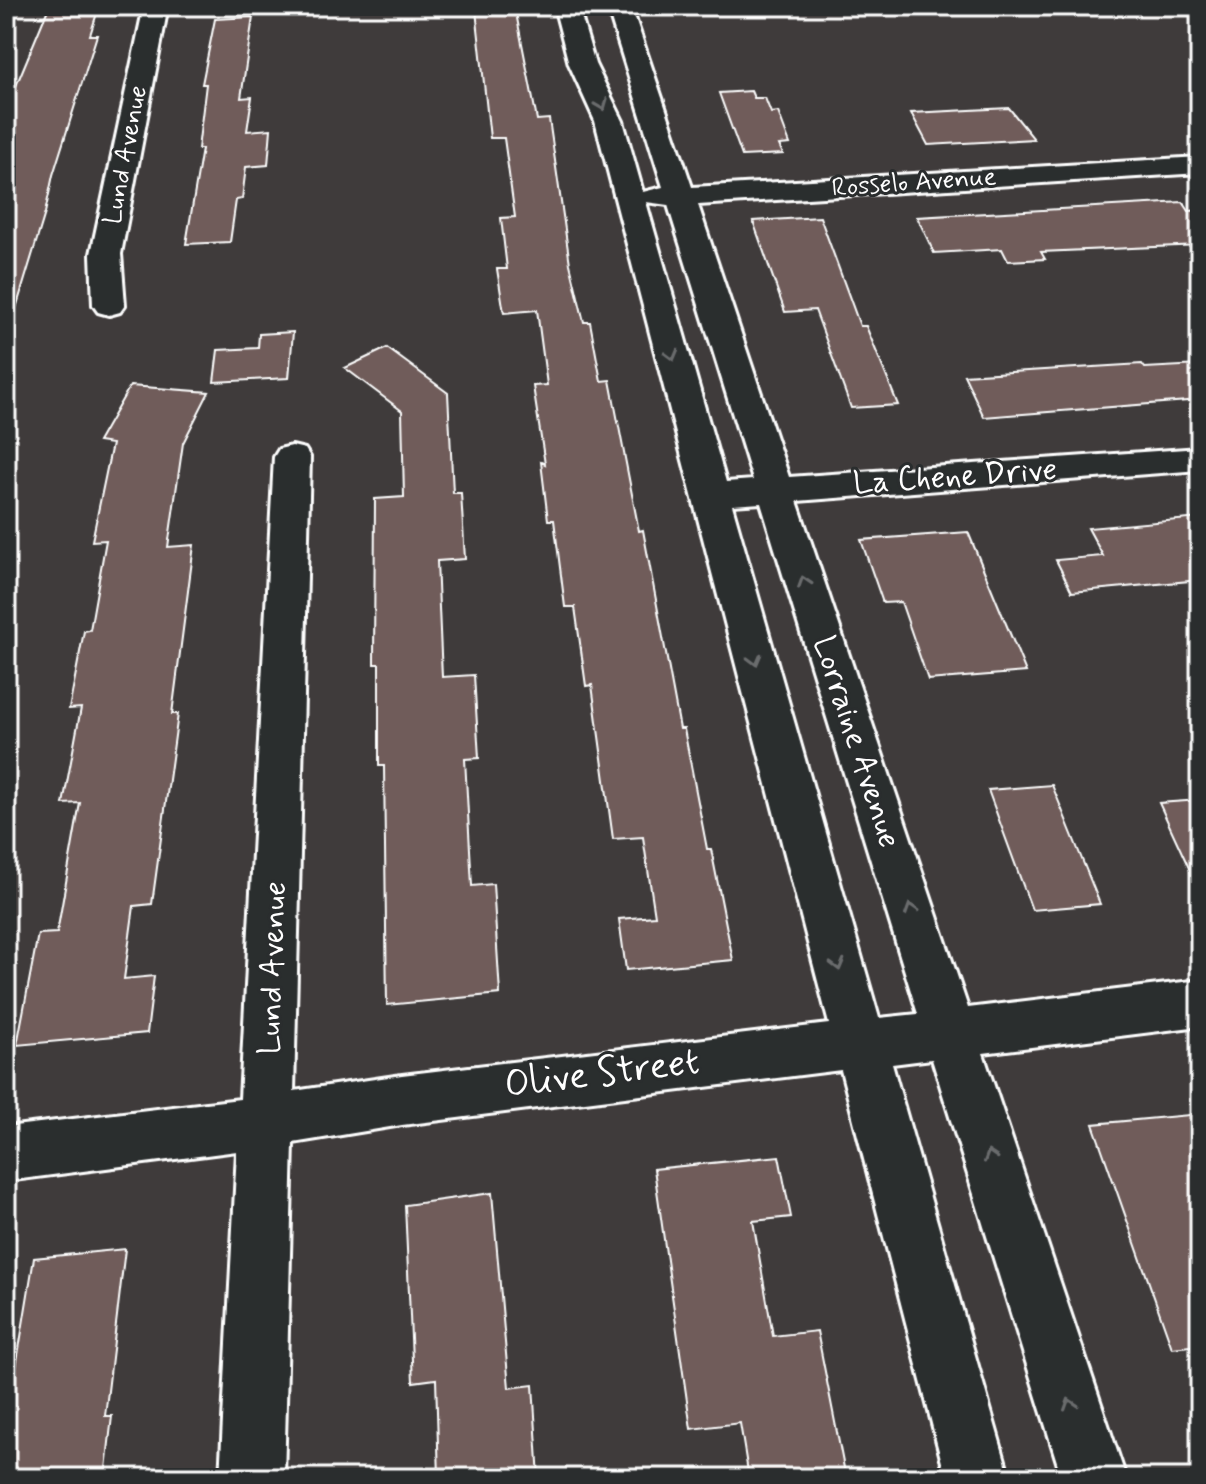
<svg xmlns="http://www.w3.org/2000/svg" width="1206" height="1484" font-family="Mynerve,sans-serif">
	<rect width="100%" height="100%" fill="#3f3b3b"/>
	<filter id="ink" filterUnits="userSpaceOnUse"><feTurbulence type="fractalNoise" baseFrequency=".0125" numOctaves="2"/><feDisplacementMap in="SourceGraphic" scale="16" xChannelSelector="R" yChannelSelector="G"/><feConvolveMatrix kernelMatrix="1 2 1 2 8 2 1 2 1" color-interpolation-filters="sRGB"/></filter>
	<g filter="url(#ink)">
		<path fill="#6f5c5a" stroke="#fff" stroke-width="2" d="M 99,7 L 90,35 L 97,35 L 53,175 L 45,213 L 14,315 L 6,314 L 6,110 L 48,9 Z
			M 515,8 L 537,120 L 549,119 L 570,264 L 584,322 L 590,322 L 601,381 L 610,380 L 639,531 L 643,530 L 680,729 L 684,729 L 707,849 L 711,849 L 733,960 L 626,970 L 619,919 L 655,916 L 643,837 L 613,839 L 592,685 L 586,686 L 575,607 L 565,607 L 554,520 L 548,520 L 541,462 L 545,464 L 533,386 L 547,385 L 537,310 L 504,313 L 497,269 L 507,269 L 501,218 L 515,217 L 504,138 L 490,138 L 476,10 Z
			M 253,17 L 241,98 L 252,97 L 247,131 L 271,129 L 268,165 L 246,167 L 242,199 L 236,200 L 230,242 L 186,244 L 202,149 L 198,149 L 206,84 L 202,84 L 215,19 Z
			M 751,91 L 754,98 L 765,98 L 771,113 L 778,112 L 790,144 L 779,145 L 783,154 L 742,156 L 719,93 Z
			M 1009,108 L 1034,139 L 928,145 L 911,113 Z
			M 1183,202 L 1189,211 L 1200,210 L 1200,245 L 1041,252 L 1045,259 L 1008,261 L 1002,249 L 934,253 L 917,217 Z
			M 820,217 L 860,326 L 866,326 L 898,405 L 851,408 L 815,310 L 785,312 L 753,221 Z
			M 293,332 L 289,378 L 214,382 L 218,350 L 258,348 L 259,334 Z
			M 387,348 L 448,393 L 453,493 L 461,493 L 465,559 L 437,561 L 442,677 L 474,675 L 479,758 L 465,759 L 472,886 L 493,884 L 500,994 L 387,1005 L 384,766 L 379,766 L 379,664 L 374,664 L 375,499 L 404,497 L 402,411 L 345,368 Z
			M 1142,364 L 1145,368 L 1200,365 L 1200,400 L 984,417 L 964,375 Z
			M 130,386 L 209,392 L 183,443 L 168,547 L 194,545 L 172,714 L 178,714 L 152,904 L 134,906 L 124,979 L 154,976 L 147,1033 L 17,1045 L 38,934 L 57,933 L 80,803 L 63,804 L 81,708 L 69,709 L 84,631 L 90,630 L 106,540 L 92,541 L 112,444 L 98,442 Z
			M 1200,518 L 1200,580 L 1072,592 L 1056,560 L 1103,556 L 1088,528 Z
			M 968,532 L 1026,672 L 928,680 L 901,602 L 883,603 L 861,540 Z
			M 1052,785 L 1100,904 L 1032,910 L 988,790 Z
			M 1200,800 L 1200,892 L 1159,803 Z
			M 1200,1114 L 1200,1345 L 1172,1348 L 1093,1124 Z
			M 779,1156 L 791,1217 L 753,1221 L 773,1336 L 817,1331 L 846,1478 L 749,1478 L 740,1423 L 691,1429 L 654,1169 Z
			M 492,1193 L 509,1388 L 533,1385 L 539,1478 L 439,1478 L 436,1379 L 413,1382 L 405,1205 Z
			M 125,1249 L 105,1416 L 112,1416 L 105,1478 L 6,1478 L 6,1428 L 34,1258 Z"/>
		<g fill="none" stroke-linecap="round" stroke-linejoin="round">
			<g stroke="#fff" stroke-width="6">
				<path id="minor" d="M 144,6 L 168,6 L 121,254 L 125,305 L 120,312 L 109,315 L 98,312 L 93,305 L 91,254 Z
					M 554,6 L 578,6 L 595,64 L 623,121 L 643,192 L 663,187 L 607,6 L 631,6 L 692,187 L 1200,157 L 1200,173 L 698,205 L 789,477 L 1200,448 L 1200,470 L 797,501 L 968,1008 L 1200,980 L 1200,1026 L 983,1053 L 1126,1478 L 1062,1478 L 932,1059 L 892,1064 L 1010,1478 L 946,1478 L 841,1070 L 402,1125 L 293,1143 L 284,1478 L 220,1478 L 237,1151 L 6,1181 L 6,1127 L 240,1099 L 274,457 L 279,449 L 292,446 L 305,449 L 310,457 L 294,1091 L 402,1075 L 829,1024 L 595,121 L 569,64 ZM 646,202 L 668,205 L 753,480 L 726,482 ZM 761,503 L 918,1014 L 879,1018 L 732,505 Z"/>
			</g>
			<use href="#minor" fill="#2a2d2e" fill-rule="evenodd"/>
		</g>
		<defs><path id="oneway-chevron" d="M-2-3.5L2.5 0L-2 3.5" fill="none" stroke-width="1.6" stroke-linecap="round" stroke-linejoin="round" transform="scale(2)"/></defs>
		<g stroke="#6a6c6d">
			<use href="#oneway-chevron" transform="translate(602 105) rotate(68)"/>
			<use href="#oneway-chevron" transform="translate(672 355) rotate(75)"/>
			<use href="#oneway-chevron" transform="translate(804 582) rotate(-108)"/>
			<use href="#oneway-chevron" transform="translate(755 660) rotate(75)"/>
			<use href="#oneway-chevron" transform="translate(911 909) rotate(-108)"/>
			<use href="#oneway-chevron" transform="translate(838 965) rotate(75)"/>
			<use href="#oneway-chevron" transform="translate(990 1156) rotate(-108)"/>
			<use href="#oneway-chevron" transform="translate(1070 1404) rotate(-108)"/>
		</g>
	</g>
	<g text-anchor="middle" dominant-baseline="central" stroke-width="6" stroke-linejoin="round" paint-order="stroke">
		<g font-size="26" fill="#fff" stroke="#2a2d2e">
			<text transform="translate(126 155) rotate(-79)">Lund Avenue</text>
			<text transform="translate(914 183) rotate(-4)">Rosselo Avenue</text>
		</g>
		<g font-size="32" fill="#fff" stroke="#2a2d2e">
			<text transform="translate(955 477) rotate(-4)">La Chene Drive</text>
			<text transform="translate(856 742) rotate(72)">Lorraine Avenue</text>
			<text transform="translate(273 968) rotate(-88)">Lund Avenue</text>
		</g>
		<g font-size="38" fill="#fff" stroke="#2a2d2e">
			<text transform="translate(602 1074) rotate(-7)">Olive Street</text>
		</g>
	</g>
	<rect width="1206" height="1484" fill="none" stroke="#2a2d2e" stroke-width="32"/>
	<rect x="16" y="16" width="1174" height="1452" fill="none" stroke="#fff" stroke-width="3" filter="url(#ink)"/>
</svg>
